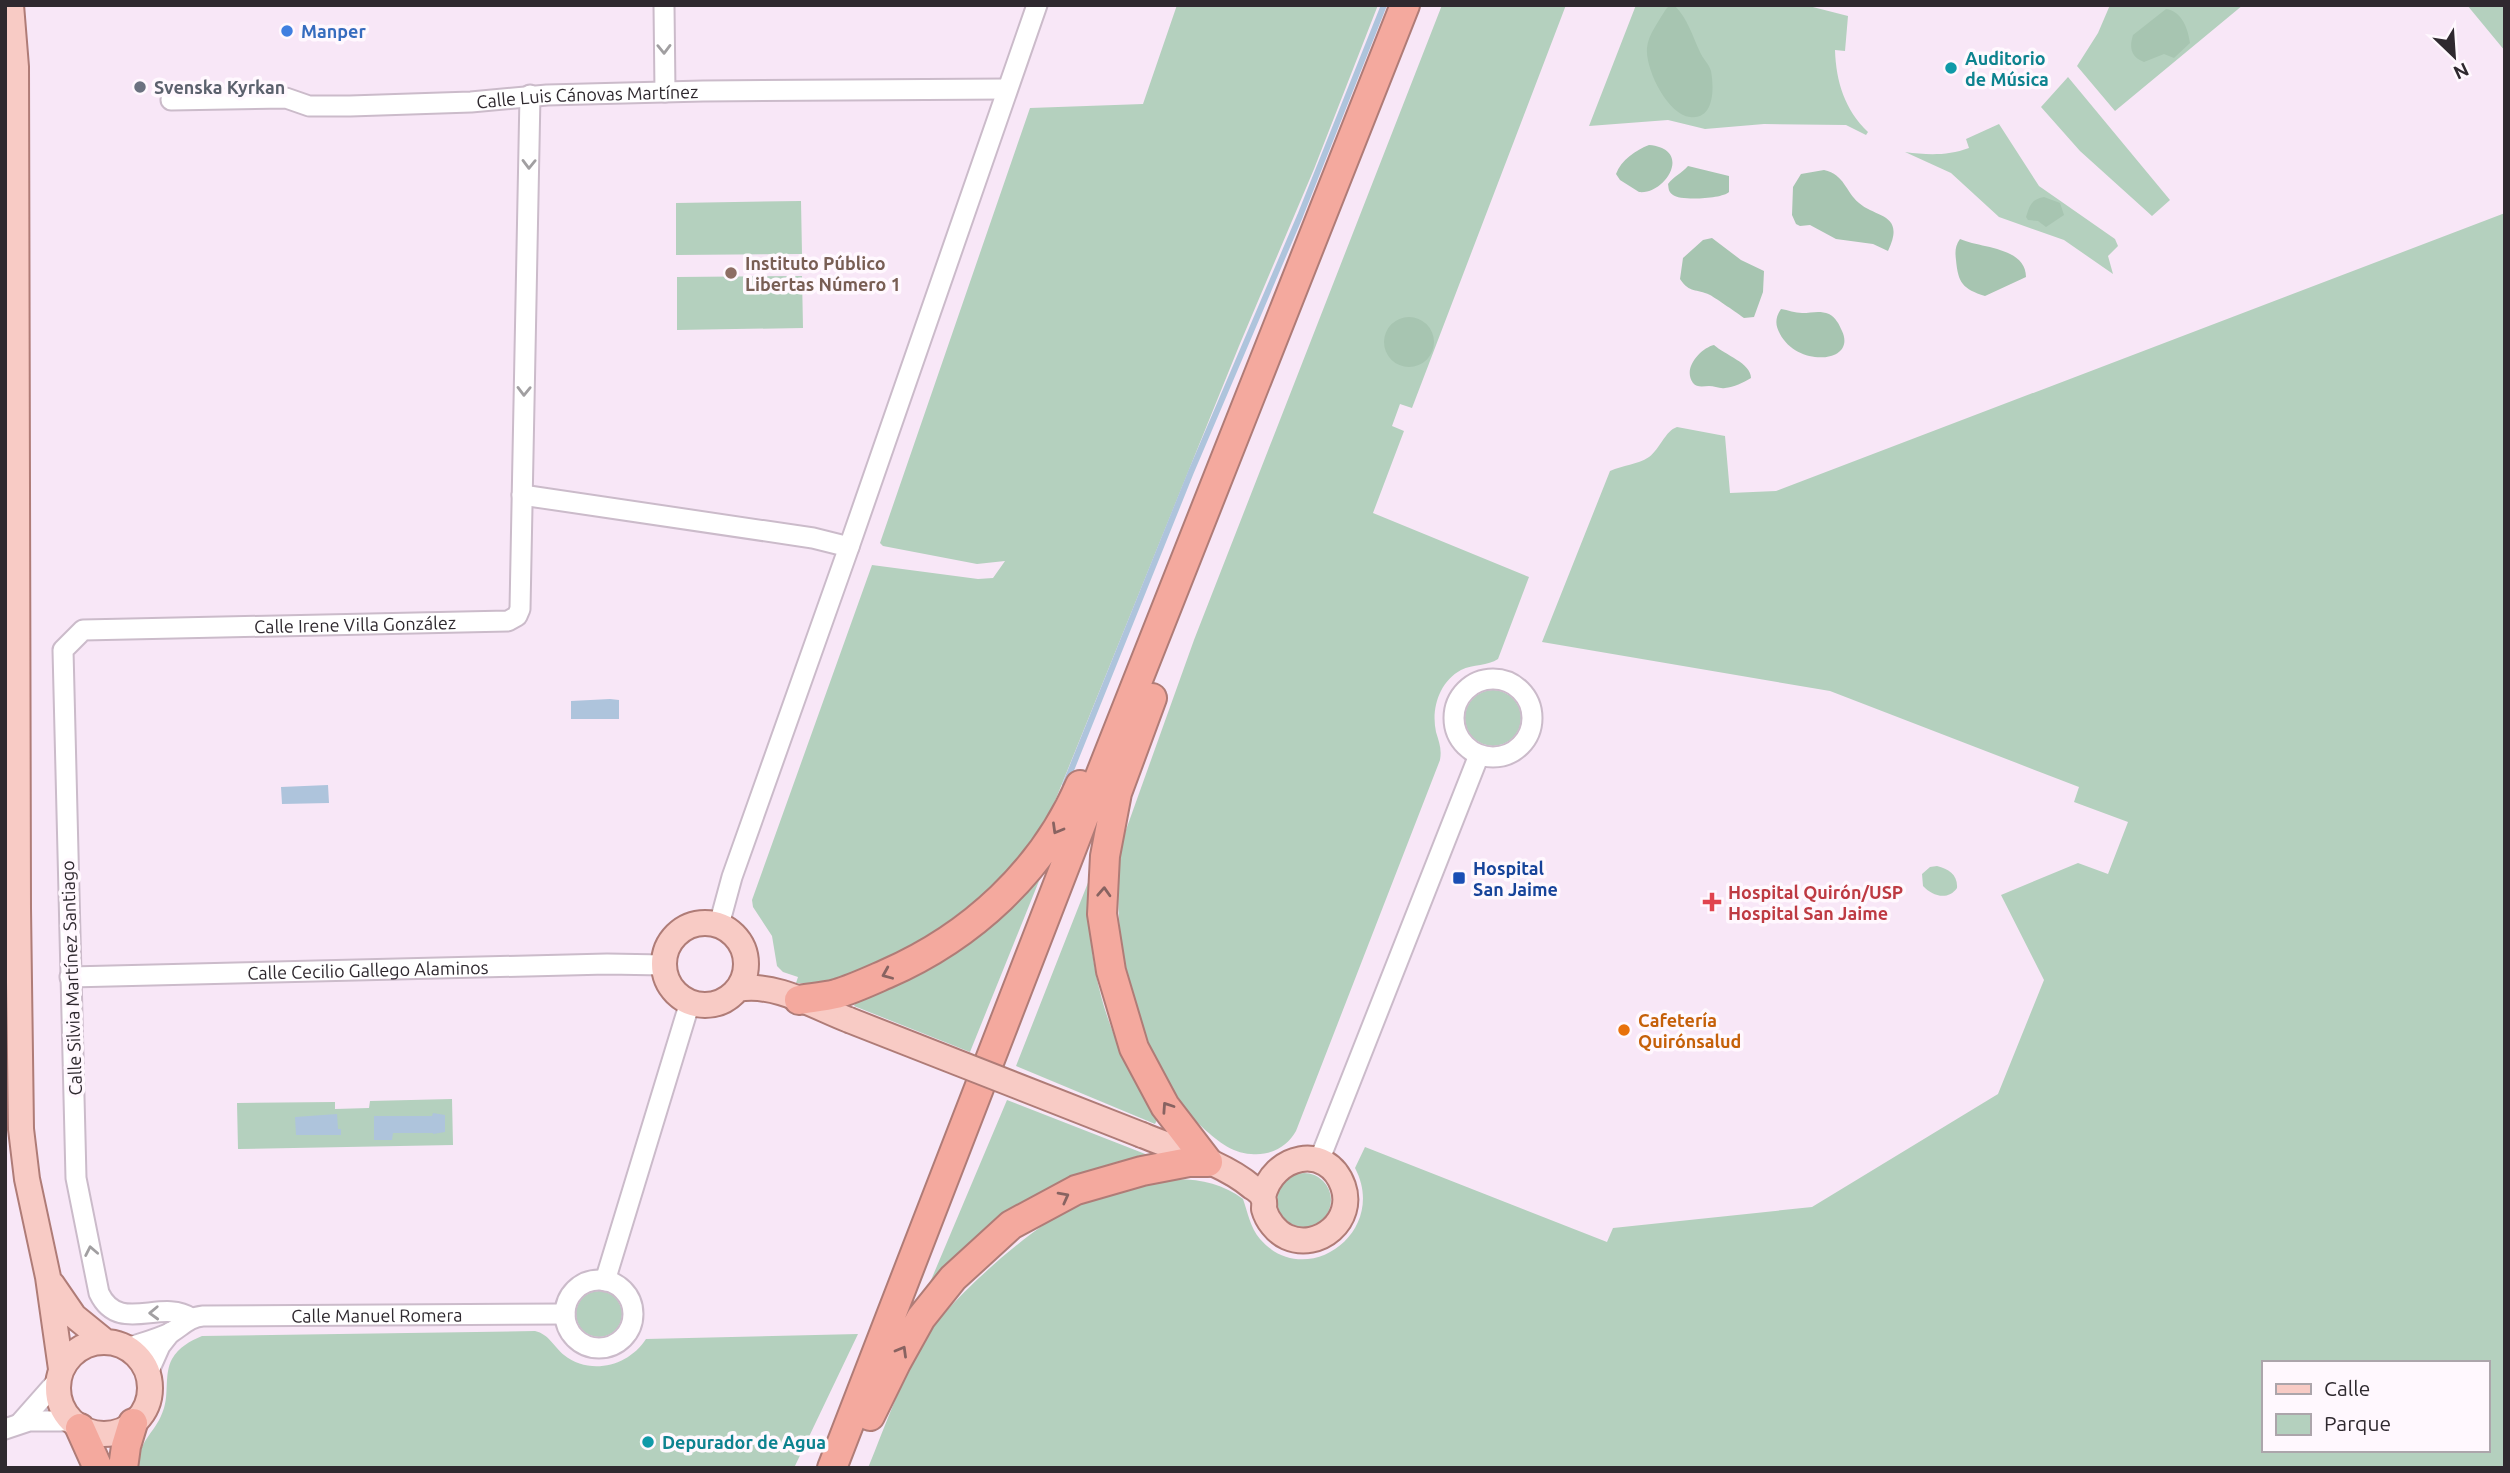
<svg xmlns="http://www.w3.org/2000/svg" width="2510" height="1473" font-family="Ubuntu,sans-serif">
	<rect width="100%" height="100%" fill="#f8e7f7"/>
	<path fill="#b4d0be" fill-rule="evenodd" d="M 1177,5 L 1378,5 L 1314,169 L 1239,346 L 1051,811 C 1023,858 987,895 943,925 L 945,930 C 913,950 833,988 796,983 L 798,977 L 783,972 L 777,966 L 772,936 L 753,907 L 752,900 L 872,565 L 978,579 L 993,578 L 1005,561 L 977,564 L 883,546 L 880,543 L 1030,108 L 1143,104 Z
		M 1442,5 L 1566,5 L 1412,408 L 1400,404 L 1392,426 L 1404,431 L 1373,513 L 1529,577 L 1498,659 C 1488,666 1473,664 1461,670 C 1439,682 1431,709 1436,732 C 1439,742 1442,749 1440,760 L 1296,1131 C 1287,1147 1270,1156 1251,1154 C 1231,1153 1215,1139 1201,1126 C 1132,1064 1108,929 1122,841 L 1194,640 Z
		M 1636,5 L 1805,5 L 1848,16 L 1845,51 L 1835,50 C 1836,82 1845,110 1868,132 L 1866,135 L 1846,125 L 1764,124 L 1705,129 L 1668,120 L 1589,126 Z
		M 2110,5 L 2243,5 L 2115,111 L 2077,66 L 2098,33 Z
		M 2467,5 L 2505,5 L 2505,51 Z
		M 2068,77 L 2170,200 L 2152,216 L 2080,151 L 2041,107 Z
		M 1999,124 L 2039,186 L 2115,239 L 2118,246 L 2108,256 L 2113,274 L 2064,240 L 1999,217 L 1951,173 L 1905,152 C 1927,155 1947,156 1969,148 L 1966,139 Z
		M 801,201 L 802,254 L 676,255 L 676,203 Z
		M 2505,213 L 2505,1468 L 868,1468 C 886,1424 902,1377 927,1336 C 952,1297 1033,1226 1074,1206 C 1123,1183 1196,1163 1243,1199 C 1248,1213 1250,1227 1260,1239 C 1306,1292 1389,1232 1355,1168 L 1365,1147 L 1607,1242 L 1613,1228 L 1812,1207 L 1998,1094 L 2044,980 L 2001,895 L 2078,863 L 2108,874 L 2128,822 L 2074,802 L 2079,787 L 1830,691 L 1542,642 L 1610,471 C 1623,465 1637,465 1649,457 C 1660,449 1665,431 1677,427 L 1725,436 L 1730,493 L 1776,491 ZM 2263,1363 L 2487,1363 L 2487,1450 L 2263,1450 Z
		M 802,276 L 803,328 L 677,330 L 677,277 Z
		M1465 718a28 28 0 1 1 56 0a28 28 0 1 1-56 0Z
		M 1937,866 C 1949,869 1958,875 1957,888 C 1948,901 1932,896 1923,886 L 1922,874 L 1930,867 Z
		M 1091,875 C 1091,893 1090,911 1090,929 C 1094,998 1121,1062 1157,1120 L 1155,1124 L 1016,1066 Z
		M 1041,876 L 970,1052 L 854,1006 L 857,999 L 1016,901 Z
		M 452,1099 L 453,1145 L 238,1149 L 237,1103 L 335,1102 L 335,1109 L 369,1108 L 370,1101 Z
		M 1007,1100 L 1153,1157 L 926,1292 Z
		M1277 1200a27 27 0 1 1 54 0a27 27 0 1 1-54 0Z
		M576 1314a23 23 0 1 1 46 0a23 23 0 1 1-46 0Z
		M 535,1331 C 549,1334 554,1347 564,1355 C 590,1376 629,1366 646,1339 L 858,1334 L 794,1468 L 137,1468 C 140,1436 156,1434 164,1408 C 169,1393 164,1374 172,1359 C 179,1347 190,1341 202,1336 Z"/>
	<path fill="#a7c5b1" d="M 1674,5 C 1688,19 1692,35 1700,52 C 1703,59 1709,64 1711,71 C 1714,87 1715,120 1690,117 C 1668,115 1645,69 1647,48 C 1648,35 1659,21 1666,9 L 1669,6 Z
		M 2166,9 C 2182,11 2188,29 2190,43 L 2174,58 L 2164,54 L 2144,62 C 2131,57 2129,48 2133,35 Z
		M 1649,145 C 1694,149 1665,195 1639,192 L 1620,180 L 1616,174 C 1621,160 1636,150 1649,145 Z
		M 1688,166 L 1729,176 L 1729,192 C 1722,199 1680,201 1673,195 C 1668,191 1669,190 1668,184 C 1673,177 1682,173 1688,166 Z
		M 1824,170 C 1845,175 1845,191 1859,203 C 1876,218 1906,213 1888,251 L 1873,244 L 1836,239 L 1810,225 L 1800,226 L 1796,224 L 1792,215 L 1793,187 L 1801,174 Z
		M 2044,197 L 2060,203 L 2064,215 L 2046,227 L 2038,221 L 2028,220 L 2026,217 C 2030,206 2030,200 2044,197 Z
		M 1712,238 L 1741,260 L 1764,271 L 1763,292 L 1754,317 L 1744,318 C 1737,313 1717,299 1710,295 C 1696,288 1690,294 1680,279 L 1683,258 L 1703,240 Z
		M 1960,239 C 1980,248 2026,247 2026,277 L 1985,296 C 1963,289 1958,283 1956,260 C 1955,252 1955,246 1960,239 Z
		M 1781,309 C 1788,310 1795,313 1802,313 C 1812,313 1819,310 1829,314 C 1836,318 1839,324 1842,331 C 1857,363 1798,368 1780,334 C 1775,325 1775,318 1781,309 Z
		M1384 342a25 25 0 1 1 50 0a25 25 0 1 1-50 0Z
		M 1714,345 C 1725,355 1751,363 1751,378 C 1743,383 1734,387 1725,388 C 1720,389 1714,386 1709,386 C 1704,386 1697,388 1693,383 C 1682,368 1701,348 1714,345 Z"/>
	<path fill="#aec4dc" d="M 610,699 L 619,700 L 619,719 L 571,719 L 571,701 Z
		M 328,785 L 329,803 L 282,804 L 281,787 Z
		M 433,1113 L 445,1115 L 445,1132 L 433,1134 L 433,1133 L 393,1133 L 392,1140 L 374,1140 L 374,1116 L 432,1116 Z
		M 337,1114 L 338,1129 L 341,1129 L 341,1135 L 296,1135 L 295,1117 Z"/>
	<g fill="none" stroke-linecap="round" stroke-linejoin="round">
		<path stroke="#aec4dc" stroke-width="6" d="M 1065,785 L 1191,472 L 1300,216 L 1384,5"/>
		<g stroke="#cbbbca" stroke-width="23">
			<g id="minor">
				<path d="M 664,5 L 665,92"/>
				<path id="s1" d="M 171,100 L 286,98 L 309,106 L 350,106 L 471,102 L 547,95 L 703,91 L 1007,89"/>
				<path d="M 522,495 L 813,538 L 849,547"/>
				<circle cx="1493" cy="718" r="39"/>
				<path d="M 719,925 L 732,877 L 849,547 L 1037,5"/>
				<path id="s2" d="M 70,977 L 607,964 L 664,965"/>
				<path d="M 1319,1161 L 1479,755"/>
				<circle cx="599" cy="1314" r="34"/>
				<path d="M 605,1281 L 690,1002"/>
				<path id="s3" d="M 191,1318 C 161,1298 119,1335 99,1293 L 76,1178 L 63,650 L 83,630 L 508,621 L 517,616 L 520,609 L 530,95"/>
				<path id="s4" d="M 127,1348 C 142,1343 158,1339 172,1332 C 183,1325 190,1317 203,1316 L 565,1314"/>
				<path d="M 148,1373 L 160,1346 L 171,1332"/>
				<path d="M 20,1423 L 58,1380"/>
				<path d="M 5,1429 L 29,1421 L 71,1421"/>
			</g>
		</g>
		<g stroke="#af7c77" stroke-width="28">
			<path id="major" d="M 11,5 L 16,67 L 18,908 L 21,1129 L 27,1179 L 48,1277 L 61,1369
				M664 964a41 41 0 1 1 82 0a41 41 0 1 1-82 0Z
				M 738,989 C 775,982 815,1007 849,1020
				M 1142,1135 C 1176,1149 1224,1163 1252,1187 C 1256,1189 1262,1194 1263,1198 C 1265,1201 1264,1205 1264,1209 C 1267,1220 1276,1232 1287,1237 C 1319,1251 1355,1220 1343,1186 C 1327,1142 1272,1155 1263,1197
				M 52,1284 L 74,1316 L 106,1342
				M58 1388a46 46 0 1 1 92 0a46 46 0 1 1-92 0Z"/>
		</g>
		<g stroke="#af7c77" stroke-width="32">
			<path id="highway" d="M 1152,698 L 1117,793 L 1105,856 L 1102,914 L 1111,971 L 1134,1048 L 1165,1106 L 1208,1162
				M 799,1000 C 811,998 824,997 836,994 C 853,989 870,981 886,974 C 971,937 1043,871 1080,785
				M 870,1416 L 896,1363 L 921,1318 L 953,1278 L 1011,1225 L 1076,1190 L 1142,1171 L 1189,1162 L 1208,1162
				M 80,1428 L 98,1468
				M 123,1468 L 126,1446 L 133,1423
				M 832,1468 L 1094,791 L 1405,5"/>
		</g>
		<use href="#minor" stroke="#fff" stroke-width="19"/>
		<use href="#major" stroke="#f8cbc5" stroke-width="24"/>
		<use href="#highway" stroke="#f4a99e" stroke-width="28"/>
		<g stroke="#af7c77" stroke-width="28" stroke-linecap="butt">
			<path id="major-bridge" d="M 849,1020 L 1142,1135"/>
		</g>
		<use href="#major-bridge" stroke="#f8cbc5" stroke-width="24"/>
	</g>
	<defs><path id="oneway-chevron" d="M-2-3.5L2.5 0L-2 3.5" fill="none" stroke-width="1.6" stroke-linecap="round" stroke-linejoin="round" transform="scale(1.75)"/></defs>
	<g stroke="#a19fa1">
		<use href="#oneway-chevron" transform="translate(664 49) rotate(89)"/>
		<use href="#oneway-chevron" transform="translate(529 164) rotate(91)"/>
		<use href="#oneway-chevron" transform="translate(524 391) rotate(91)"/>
		<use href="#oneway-chevron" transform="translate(91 1251) rotate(-101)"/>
		<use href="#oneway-chevron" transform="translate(154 1313) rotate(178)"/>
	</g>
	<g stroke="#886361">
		<use href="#oneway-chevron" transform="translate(1057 829) rotate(120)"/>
		<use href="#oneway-chevron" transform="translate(1104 892) rotate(-87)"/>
		<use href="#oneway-chevron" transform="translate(887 974) rotate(157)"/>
		<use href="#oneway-chevron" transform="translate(1167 1107) rotate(-124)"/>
		<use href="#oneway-chevron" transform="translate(1064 1197) rotate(-28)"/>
		<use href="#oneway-chevron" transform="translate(902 1351) rotate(-60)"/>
	</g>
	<circle fill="#3f7fe0" stroke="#fff8fe" stroke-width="2.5" cx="287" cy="31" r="7"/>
	<g fill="#0f9aa8" stroke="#fff8fe" stroke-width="2.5">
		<circle cx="1951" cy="68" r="7"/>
		<circle cx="648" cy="1442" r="7"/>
	</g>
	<circle fill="#6b7280" stroke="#fff8fe" stroke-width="2.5" cx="140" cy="87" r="7"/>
	<circle fill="#8d6e63" stroke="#fff8fe" stroke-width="2.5" cx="731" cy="273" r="7"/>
	<rect fill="#1a4fb4" stroke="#fff8fe" stroke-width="2.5" x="1452" y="871" width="14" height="14" rx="3.5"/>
	<path fill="#e0444e" stroke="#fff8fe" stroke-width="2.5" d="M1708.5 891.5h7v7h7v7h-7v7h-7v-7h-7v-7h7z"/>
	<circle fill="#e8710a" stroke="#fff8fe" stroke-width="2.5" cx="1624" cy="1030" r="7"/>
	<g text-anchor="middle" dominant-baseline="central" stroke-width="7" stroke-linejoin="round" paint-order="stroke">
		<g font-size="18" font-weight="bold" fill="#366cbe" stroke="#fff8fe" text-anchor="start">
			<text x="301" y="31">Manper</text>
		</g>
		<g font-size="18" font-weight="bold" fill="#0d838f" stroke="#fff8fe" text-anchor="start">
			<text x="1965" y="58">Auditorio<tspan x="1965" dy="21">de Música</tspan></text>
			<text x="662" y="1442">Depurador de Agua</text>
		</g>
		<g font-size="18" font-weight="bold" fill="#5b616d" stroke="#fff8fe" text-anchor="start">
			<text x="154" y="87">Svenska Kyrkan</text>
		</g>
		<g font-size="18" fill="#2f292f" stroke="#fff8fe">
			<text stroke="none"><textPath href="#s1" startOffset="418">Calle Luis Cánovas Martínez</textPath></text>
			<text stroke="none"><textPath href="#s3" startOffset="1048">Calle Irene Villa González</textPath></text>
			<text stroke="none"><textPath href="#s2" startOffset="298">Calle Cecilio Gallego Alaminos</textPath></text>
			<text transform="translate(71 978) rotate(-92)">Calle Silvia Martínez Santiago</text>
			<text stroke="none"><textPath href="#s4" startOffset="257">Calle Manuel Romera</textPath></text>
		</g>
		<g font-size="18" font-weight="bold" fill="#785e54" stroke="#fff8fe" text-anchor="start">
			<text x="745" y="263">Instituto Público<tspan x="745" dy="21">Libertas Número 1</tspan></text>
		</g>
		<g font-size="18" font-weight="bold" fill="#164399" stroke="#fff8fe" text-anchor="start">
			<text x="1473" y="868">Hospital<tspan x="1473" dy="21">San Jaime</tspan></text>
		</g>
		<g font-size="18" font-weight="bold" fill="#be3a42" stroke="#fff8fe" text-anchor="start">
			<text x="1728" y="892">Hospital Quirón/USP<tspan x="1728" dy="21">Hospital San Jaime</tspan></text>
		</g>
		<g font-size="18" font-weight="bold" fill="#c56008" stroke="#fff8fe" text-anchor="start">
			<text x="1638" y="1020">Cafetería<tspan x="1638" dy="21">Quirónsalud</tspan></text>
		</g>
	</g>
	<rect width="2510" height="1473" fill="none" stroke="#2f292f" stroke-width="14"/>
	<rect x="2262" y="1361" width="228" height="91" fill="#fff8fe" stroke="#aca5ab" stroke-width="2"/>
	<rect x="2276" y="1384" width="35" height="10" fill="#f8cbc5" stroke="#aca5ab" stroke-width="2"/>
	<text x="2324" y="1396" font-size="21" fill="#2f292f">Calle</text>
	<rect x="2276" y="1414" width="35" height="21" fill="#b4d0be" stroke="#aca5ab" stroke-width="2"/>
	<text x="2324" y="1431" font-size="21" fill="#2f292f">Parque</text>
	<g transform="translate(2454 56) rotate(155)" stroke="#fff8fe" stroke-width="5" paint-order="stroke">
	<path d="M0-5L12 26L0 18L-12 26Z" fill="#2f292f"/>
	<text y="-10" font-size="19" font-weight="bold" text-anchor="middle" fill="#2f292f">N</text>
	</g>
</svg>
